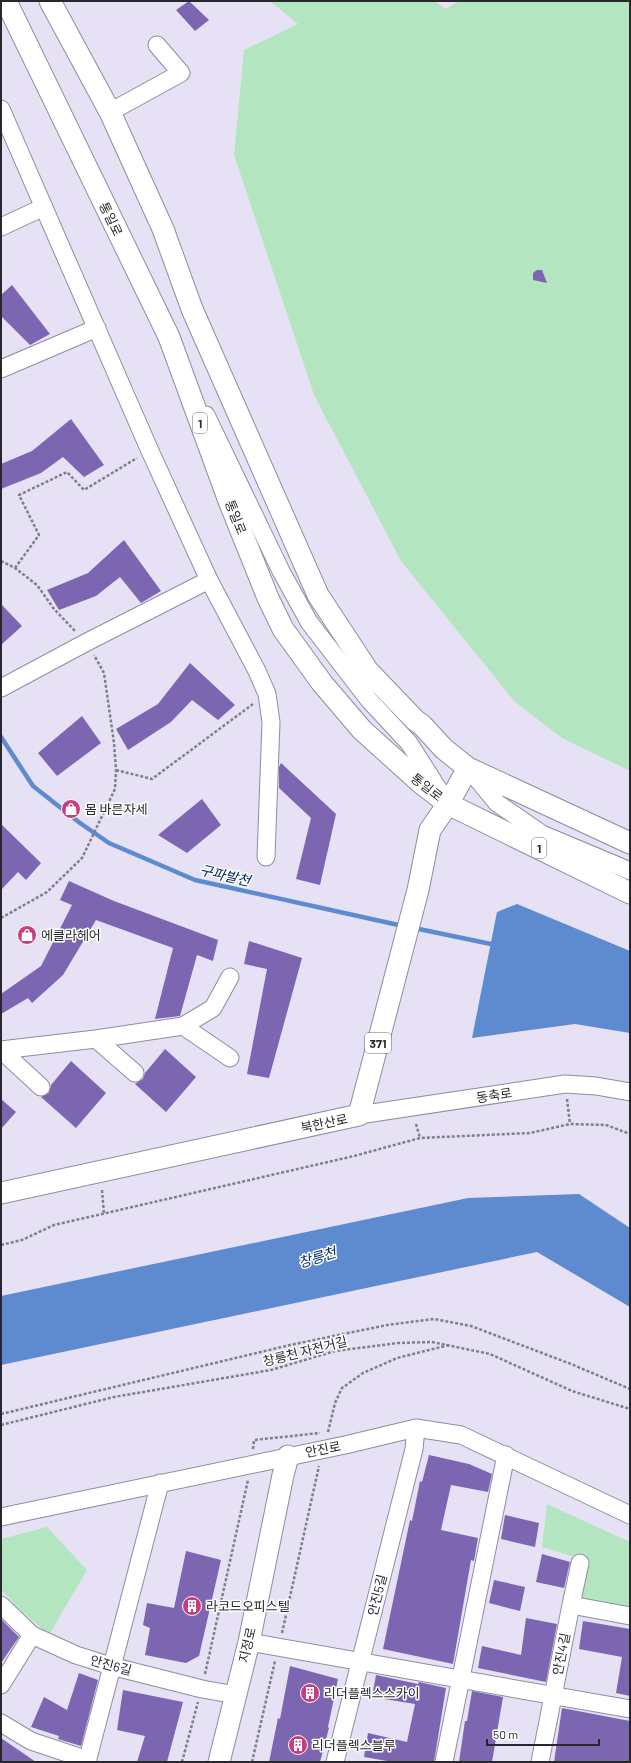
<svg xmlns="http://www.w3.org/2000/svg" width="631" height="1763" font-family="Barlow,'Noto Sans KR',sans-serif">
	<rect width="100%" height="100%" fill="#e6e1f5"/>
	<path fill="#b4e5c1" d="M 270,1 L 434,1 L 446,9 L 459,1 L 630,1 L 630,771 L 562,738 L 515,702 L 401,561 L 314,395 L 234,155 L 244,50 L 298,24 Z
		M 547,1504 L 630,1542 L 630,1609 L 581,1599 L 588,1561 L 542,1547 Z
		M 47,1527 L 87,1570 L 49,1635 L 18,1608 L 1,1589 L 1,1539 Z"/>
	<path fill="#5e8ad0" d="M 517,904 L 630,951 L 630,1033 L 575,1024 L 472,1038 L 497,912 Z
		M 579,1194 L 630,1228 L 630,1307 L 537,1252 L 1,1365 L 1,1296 L 468,1198 Z"/>
	<g fill="none" stroke-linecap="round" stroke-linejoin="round">
		<path stroke="#5e8ad0" stroke-width="4.5" d="M 1,737 L 33,786 L 80,823 L 109,843 L 195,880 L 403,926
			M 414,928 L 491,944"/>
	</g>
	<path fill="#7d66b1" d="M 189,1 L 209,20 L 195,31 L 176,10 Z
		M 537,270 L 542,270 L 547,283 L 533,280 L 533,273 Z
		M 12,285 L 50,334 L 30,345 L 1,316 L 1,295 Z
		M 71,419 L 104,465 L 84,477 L 63,457 L 41,473 L 1,489 L 1,464 L 32,451 Z
		M 124,540 L 161,591 L 141,603 L 120,577 L 96,596 L 59,610 L 47,590 L 88,573 Z
		M 1,604 L 22,626 L 1,645 Z
		M 190,663 L 235,705 L 218,720 L 192,700 L 171,722 L 128,750 L 116,729 L 158,704 Z
		M 82,716 L 101,743 L 57,776 L 38,753 Z
		M 281,763 L 336,814 L 320,885 L 296,879 L 311,818 L 279,788 L 279,767 Z
		M 202,799 L 221,825 L 187,853 L 158,835 Z
		M 1,824 L 41,863 L 26,880 L 18,872 L 1,890 Z
		M 69,881 L 114,901 L 218,940 L 213,961 L 197,955 L 180,1016 L 155,1019 L 173,948 L 96,920 L 63,975 L 32,1003 L 28,998 L 1,1014 L 1,994 L 41,966 L 72,905 L 60,900 Z
		M 249,941 L 302,958 L 269,1078 L 247,1074 L 267,969 L 244,964 Z
		M 165,1049 L 196,1077 L 166,1112 L 135,1084 L 143,1079 L 145,1073 Z
		M 71,1061 L 106,1093 L 76,1128 L 41,1097 L 49,1093 L 51,1085 Z
		M 1,1099 L 16,1112 L 1,1129 Z
		M 429,1455 L 469,1464 L 492,1474 L 488,1492 L 451,1485 L 441,1530 L 478,1538 L 474,1561 L 471,1560 L 453,1664 L 383,1649 L 410,1520 L 412,1521 L 420,1481 L 422,1482 Z
		M 505,1515 L 539,1523 L 535,1547 L 501,1539 Z
		M 186,1551 L 221,1560 L 199,1656 L 186,1663 L 145,1655 L 150,1628 L 143,1625 L 147,1603 L 174,1608 Z
		M 542,1554 L 570,1562 L 564,1588 L 536,1582 Z
		M 494,1580 L 525,1587 L 520,1611 L 489,1603 Z
		M 526,1618 L 557,1624 L 546,1682 L 478,1668 L 482,1646 L 521,1655 Z
		M 1,1619 L 19,1637 L 1,1663 Z
		M 583,1621 L 630,1629 L 630,1696 L 616,1693 L 622,1657 L 579,1649 Z
		M 290,1666 L 338,1679 L 328,1727 L 329,1728 L 320,1762 L 269,1762 L 278,1718 L 280,1719 Z
		M 79,1673 L 98,1680 L 81,1746 L 58,1739 L 59,1736 L 31,1727 L 44,1697 L 67,1710 Z
		M 376,1675 L 418,1684 L 419,1682 L 446,1688 L 434,1762 L 393,1762 L 364,1757 L 368,1733 L 407,1742 L 415,1704 L 372,1697 Z
		M 123,1690 L 183,1702 L 167,1762 L 137,1762 L 145,1736 L 117,1730 Z
		M 472,1691 L 503,1697 L 492,1762 L 459,1762 L 465,1721 L 467,1721 Z
		M 562,1708 L 630,1721 L 629,1762 L 554,1762 Z
		M 1,1738 L 36,1762 L 1,1762 Z"/>
	<g fill="none" stroke-linecap="round" stroke-linejoin="round">
		<g stroke="#908c9e" stroke-width="19">
			<path id="minor" d="M 1,109 L 150,451 L 209,580 L 87,642 L 1,688
				M 110,112 L 181,73 L 157,45
				M 1,227 L 44,207
				M 1,369 L 97,328
				M 206,415 L 281,571 L 309,622 L 369,700 L 409,743 L 444,798
				M 209,580 L 257,671 L 267,694 L 271,722 L 266,857
				M 469,769 L 497,803 L 542,834 L 630,871
				M 183,1026 L 230,1058
				M 96,1039 L 135,1073
				M 1,1050 L 96,1039 L 183,1026 L 213,1008 L 230,977
				M 1,1050 L 41,1087
				M 359,1115 L 565,1084 L 596,1086 L 630,1092
				M 1,1517 L 345,1445 L 416,1428 L 461,1435 L 630,1515
				M 1,1605 L 32,1635 L 76,1655 L 111,1666 L 202,1689 L 236,1695
				M 571,1605 L 580,1563
				M 249,1642 L 630,1709
				M 1,1685 L 32,1635
				M 1,1723 L 31,1741 L 88,1760
				M 87,1762 L 160,1483
				M 335,1762 L 414,1449 L 416,1428
				M 444,1762 L 506,1455
				M 540,1762 L 571,1605 L 630,1616"/>
		</g>
		<g stroke="#908c9e" stroke-width="23">
			<path id="major" d="M 6,1 L 169,337 L 229,501 L 268,598 L 283,629 L 322,683 L 362,730 L 422,784 L 448,804 L 630,893
				M 50,1 L 110,112 L 163,229 L 192,309 L 318,595 L 368,671 L 415,720 L 422,725 L 444,749 L 468,768 L 630,843
				M 1,1193 L 359,1115 L 418,890 L 430,830 L 448,804 L 468,768
				M 219,1762 L 249,1642 L 283,1475 L 288,1456"/>
		</g>
		<path stroke="#817e8b" stroke-width="2.5" stroke-dasharray="3 2" stroke-linecap="butt" d="M 1,561 L 15,568 L 37,585 L 54,609 L 75,631
			M 15,568 L 39,535 L 19,495 L 67,472 L 84,490 L 137,458
			M 116,770 L 152,779 L 253,704
			M 1,918 L 47,892 L 82,858 L 115,789 L 116,770 L 114,743 L 104,673 L 94,655
			M 567,1099 L 570,1124
			M 416,1124 L 420,1138
			M 102,1190 L 104,1214
			M 1,1245 L 22,1240 L 54,1225 L 354,1156 L 420,1138 L 530,1133 L 570,1124 L 606,1125 L 630,1134
			M 1,1414 L 290,1345 L 387,1325 L 434,1319 L 471,1326 L 571,1364 L 630,1389
			M 1,1425 L 114,1397 L 271,1370 L 335,1351 L 398,1343 L 432,1342 L 490,1354 L 572,1391 L 630,1409
			M 328,1432 L 335,1403 L 342,1388 L 363,1373 L 397,1358 L 449,1345
			M 253,1449 L 254,1440 L 320,1433
			M 282,1633 L 319,1466
			M 205,1674 L 248,1480
			M 182,1762 L 198,1702
			M 252,1762 L 275,1661"/>
		<use href="#minor" stroke="#fff" stroke-width="17"/>
		<use href="#major" stroke="#fff" stroke-width="21"/>
	</g>
	<defs>
		<g id="shop-disc" transform="scale(1)"><circle r="9.5" fill="#c53f7f" stroke="#fff"/><path d="M-5-2.5h2.3a2.7 3.5 0 0 1 5.4 0H5L5.5 6h-11ZM-1.5-2.5h3a1.5 2.3 0 0 0-3 0Z" fill="#fff"/></g>
		<g id="building-disc" transform="scale(1)"><circle r="9.5" fill="#c53f7f" stroke="#fff"/><path d="M-4-6H4V6H1V3H-1V6H-4ZM-2.5-4.3h1.7v1.8h-1.7ZM.8-4.3h1.7v1.8H.8ZM-2.5-1h1.7V.8h-1.7ZM.8-1h1.7V.8H.8Z" fill="#fff"/></g>
	</defs>
	<g fill-rule="evenodd">
		<use href="#shop-disc" x="71" y="809"/>
		<use href="#shop-disc" x="27" y="935"/>
		<use href="#building-disc" x="192" y="1606"/>
		<use href="#building-disc" x="310" y="1693"/>
		<use href="#building-disc" x="298" y="1745"/>
	</g>
	<g text-anchor="middle" dominant-baseline="central" stroke-width="3" stroke-linejoin="round" paint-order="stroke">
		<g fill="#fff" stroke="#68686d" stroke-width="1">
			<rect x="193" y="413" width="14" height="20" rx="3"/>
			<rect x="532" y="838" width="14" height="20" rx="3"/>
			<rect x="365" y="1033" width="26" height="20" rx="3"/>
		</g>
		<g font-size="12" font-weight="bold" fill="#28272e">
			<text x="200" y="423">1</text>
			<text x="539" y="848">1</text>
			<text x="378" y="1043">371</text>
		</g>
		<g font-size="13" fill="#28272e" stroke="#fff">
			<text transform="translate(111 219) rotate(64)">통일로</text>
			<text transform="translate(236 517) rotate(68)">통일로</text>
			<text transform="translate(427 787) rotate(38)">통일로</text>
			<text transform="translate(494 1095) rotate(-9)">동축로</text>
			<text transform="translate(324 1123) rotate(-12)">북한산로</text>
			<text transform="translate(305 1351) rotate(-14)">창릉천 자전거길</text>
			<text transform="translate(323 1449) rotate(-11)">안진로</text>
			<text transform="translate(377 1595) rotate(-76)">안진5길</text>
			<text transform="translate(247 1645) rotate(-77)">지정로</text>
			<text transform="translate(561 1654) rotate(-79)">안진4길</text>
			<text transform="translate(111 1665) rotate(15)">안진6길</text>
		</g>
		<g font-size="13" fill="#28272e" stroke="#fff" text-anchor="start">
			<text x="85" y="809">몸 바른자세</text>
			<text x="41" y="935">에클라헤어</text>
			<text x="206" y="1606">라코드오피스텔</text>
			<text x="324" y="1693">리더플렉스스카이</text>
			<text x="312" y="1745">리더플렉스블루</text>
		</g>
		<g font-size="14" font-style="italic" fill="#002a67" stroke="#fff">
			<text transform="translate(225 875) rotate(13)">구파발천</text>
			<text transform="translate(317 1257) rotate(-17)">창릉천</text>
		</g>
	</g>
	<rect width="631" height="1763" fill="none" stroke="#28272e" stroke-width="4"/>
	<path d="M487 1739v6h112v-6" fill="none" stroke="#28272e" stroke-width="2"/>
	<text x="493" y="1739" font-size="12" fill="#28272e" stroke="#ffffff" stroke-width="3" paint-order="stroke">50 m</text>
</svg>
